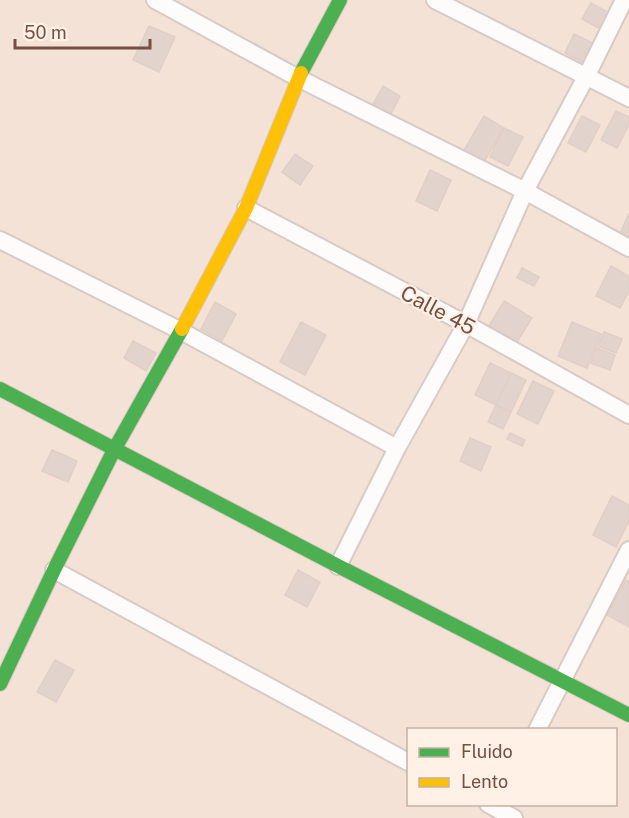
<svg xmlns="http://www.w3.org/2000/svg" width="629" height="818" font-family="'Public Sans',sans-serif">
	<rect width="100%" height="100%" fill="#f7ede5"/>
	<path fill="#f5e2d6" fill-rule="evenodd" d="M 0,0 L 629,0 L 629,818 L 0,818 ZM 408,730 L 616,730 L 616,804 L 408,804 Z"/>
	<path fill="#e3d3cd" stroke="#e0cec7" stroke-width="1.5" d="M 591,3 L 611,14 L 602,30 L 582,19 Z
		M 149,26 L 175,37 L 159,72 L 133,60 Z
		M 574,34 L 597,45 L 587,65 L 565,53 Z
		M 383,86 L 400,96 L 391,114 L 373,104 Z
		M 616,111 L 629,117 L 629,125 L 617,148 L 601,140 Z
		M 484,116 L 504,128 L 484,162 L 464,150 Z
		M 582,116 L 600,125 L 586,152 L 568,143 Z
		M 504,128 L 523,137 L 508,166 L 490,157 Z
		M 295,154 L 313,166 L 300,185 L 282,172 Z
		M 430,170 L 451,180 L 437,211 L 416,201 Z
		M 629,213 L 629,238 L 620,234 Z
		M 611,266 L 629,276 L 629,291 L 620,308 L 596,296 Z
		M 522,268 L 539,277 L 534,286 L 517,278 Z
		M 504,301 L 532,318 L 517,342 L 489,326 Z
		M 215,302 L 236,314 L 222,341 L 201,329 Z
		M 301,322 L 326,335 L 305,375 L 280,362 Z
		M 572,322 L 601,334 L 587,368 L 558,356 Z
		M 604,332 L 622,339 L 616,353 L 598,346 Z
		M 133,341 L 156,353 L 146,371 L 124,358 Z
		M 597,348 L 615,355 L 610,370 L 591,363 Z
		M 490,363 L 511,373 L 496,405 L 475,395 Z
		M 511,373 L 526,380 L 511,412 L 496,405 Z
		M 533,381 L 554,391 L 538,424 L 517,414 Z
		M 496,405 L 511,412 L 503,429 L 488,422 Z
		M 510,433 L 525,440 L 522,446 L 507,439 Z
		M 470,438 L 491,447 L 481,471 L 460,461 Z
		M 52,450 L 77,461 L 68,482 L 42,471 Z
		M 612,496 L 629,505 L 629,521 L 616,547 L 593,535 Z
		M 298,570 L 320,582 L 307,607 L 285,595 Z
		M 626,580 L 629,582 L 629,627 L 607,615 Z
		M 55,660 L 74,670 L 56,702 L 37,692 Z"/>
	<g fill="none" stroke-linecap="round" stroke-linejoin="round">
		<g stroke="#d8cac4" stroke-width="20">
			<path id="street" d="M 155,0 L 298,78 L 525,191 L 629,248
				M 435,0 L 629,98
				M 246,208 L 466,324 L 629,415
				M 0,240 L 181,331 L 397,448
				M 338,566 L 397,448 L 466,324 L 525,191 L 586,77 L 624,0
				M 54,570 L 408,762
				M 537,730 L 629,550
				M 488,804 L 514,818"/>
		</g>
		<g stroke="#d7c8c2" stroke-width="16">
			<path id="fast" d="M 301,73 L 340,0
				M 0,389 L 338,566 L 629,715
				M 0,684 L 54,570 L 114,450 L 182,329"/>
		</g>
		<g stroke="#d7c8c2" stroke-width="16">
			<path id="slow" d="M 182,329 L 246,208 L 301,73"/>
		</g>
		<use href="#street" stroke="#fefcfb" stroke-width="16"/>
		<use href="#fast" stroke="#4caf50" stroke-width="14"/>
		<use href="#slow" stroke="#ffc107" stroke-width="14"/>
	</g>
	<g text-anchor="middle" dominant-baseline="central" stroke-width="4.5" stroke-linejoin="round" paint-order="stroke">
		<g font-size="21" fill="#764e44" stroke="#fff1e6">
			<text transform="translate(438 310) rotate(28)">Calle 45</text>
		</g>
	</g>
	<rect x="407" y="728" width="210" height="78" fill="#fff1e6" stroke="#c8b0a5" stroke-width="1.5"/>
	<rect x="419" y="748" width="30" height="9" fill="#4caf50" stroke="#c8b0a5" stroke-width="1.5"/>
	<text x="461" y="758" font-size="18" fill="#764e44">Fluido</text>
	<rect x="419" y="778" width="30" height="9" fill="#ffc107" stroke="#c8b0a5" stroke-width="1.5"/>
	<text x="461" y="788" font-size="18" fill="#764e44">Lento</text>
	<path d="M15 39v9h135v-9" fill="none" stroke="#764e44" stroke-width="3"/>
	<text x="24" y="39" font-size="18" fill="#764e44" stroke="#fff1e6" stroke-width="4.5" paint-order="stroke">50 m</text>
</svg>
